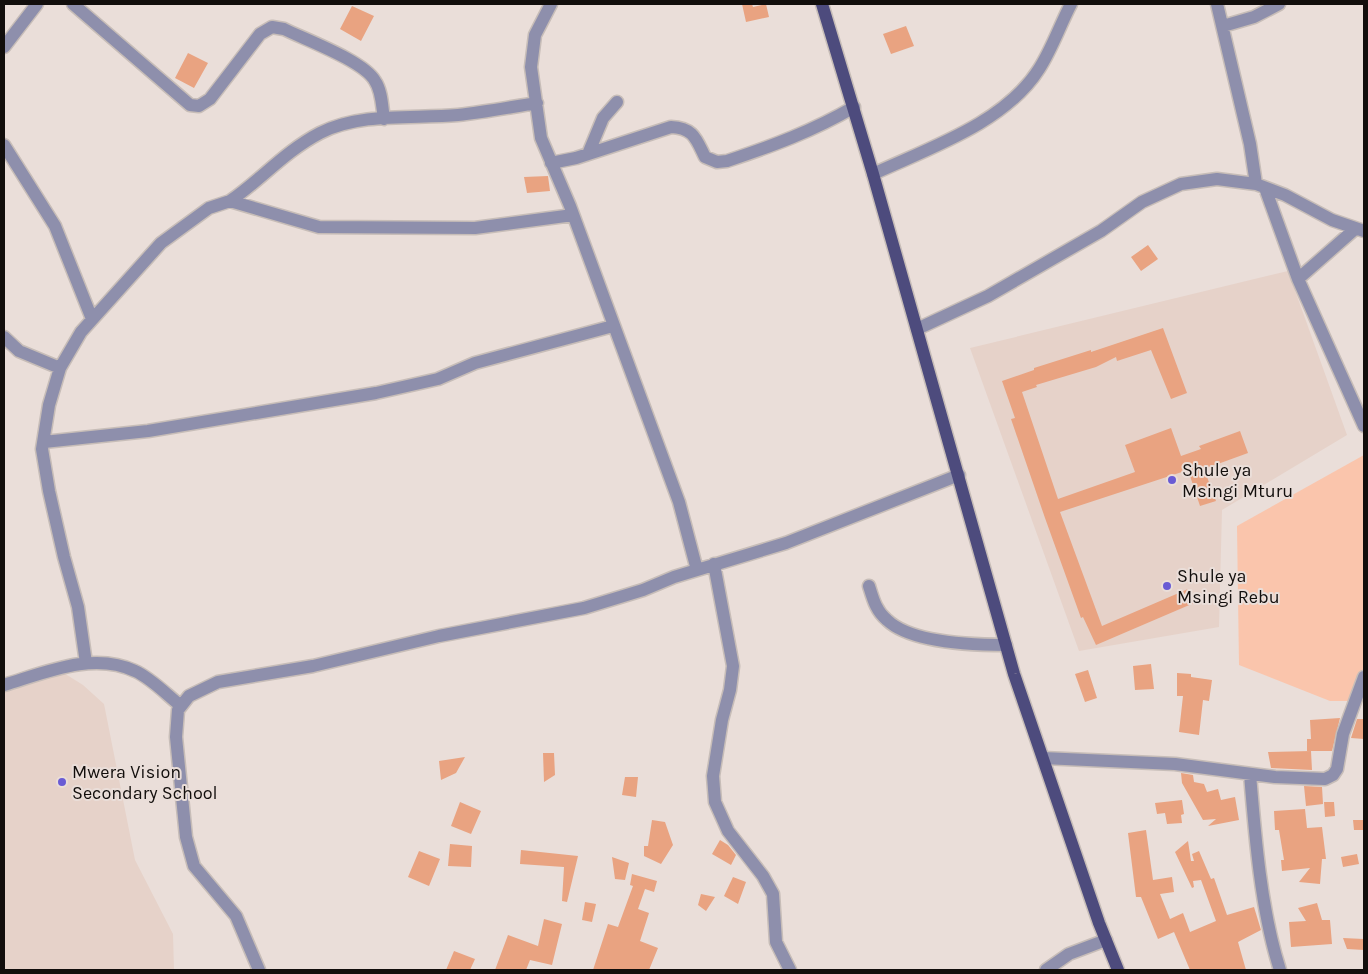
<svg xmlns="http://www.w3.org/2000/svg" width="1368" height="974" font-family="Karla,sans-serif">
	<rect width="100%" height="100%" fill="#eaded9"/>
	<path fill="#e6d2c9" d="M 1288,271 L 1347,435 L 1222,510 L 1219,627 L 1079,651 L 970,348 Z
		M 59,670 L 83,685 L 104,704 L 135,860 L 173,934 L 174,970 L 4,970 L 4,688 Z"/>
	<path fill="#fac5ac" d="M 1364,455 L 1364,701 L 1330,701 L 1239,665 L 1237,526 Z"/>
	<path fill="#e9a381" d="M 742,4 L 752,4 L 753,7 L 766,4 L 769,17 L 746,22 Z
		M 352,6 L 374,16 L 361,41 L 340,29 Z
		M 906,26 L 914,46 L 891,54 L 883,34 Z
		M 188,53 L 208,63 L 194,88 L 175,78 Z
		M 548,176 L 550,191 L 527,193 L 524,177 Z
		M 1148,245 L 1158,259 L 1141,271 L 1131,257 Z
		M 1163,328 L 1187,393 L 1171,399 L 1151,350 L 1117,361 L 1116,357 L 1096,367 L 1036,385 L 1037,387 L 1022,392 L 1058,499 L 1135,472 L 1125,445 L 1171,428 L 1181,456 L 1201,449 L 1199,446 L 1240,431 L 1248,453 L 1204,469 L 1216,501 L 1200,506 L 1188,470 L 1060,512 L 1102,626 L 1188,589 L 1194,603 L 1096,645 L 1083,617 L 1081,618 L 1045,518 L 1011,419 L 1015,418 L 1002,381 L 1034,370 L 1034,368 L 1091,350 L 1091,352 Z
		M 1151,664 L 1154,689 L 1135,690 L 1133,666 Z
		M 1088,670 L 1097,698 L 1085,702 L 1075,674 Z
		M 1177,673 L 1191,674 L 1191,677 L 1212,680 L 1209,701 L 1203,700 L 1199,735 L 1179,732 L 1183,696 L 1177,696 Z
		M 1340,718 L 1332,751 L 1307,751 L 1307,739 L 1311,739 L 1310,720 Z
		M 1357,719 L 1364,719 L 1364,739 L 1351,738 Z
		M 1311,751 L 1312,770 L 1271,768 L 1268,752 Z
		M 543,753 L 554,753 L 555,775 L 544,782 Z
		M 465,757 L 456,773 L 441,780 L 439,761 Z
		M 1181,773 L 1193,775 L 1194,782 L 1204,784 L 1207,792 L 1218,789 L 1221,800 L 1235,797 L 1239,820 L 1208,826 L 1216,819 L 1203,820 L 1182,783 Z
		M 625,777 L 638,777 L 636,797 L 622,795 Z
		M 1304,786 L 1322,787 L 1323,804 L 1306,806 Z
		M 1182,800 L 1184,814 L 1181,815 L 1182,823 L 1167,824 L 1165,813 L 1157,814 L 1155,803 Z
		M 460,802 L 481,811 L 471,834 L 451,826 Z
		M 1324,802 L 1334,802 L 1335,816 L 1325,817 Z
		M 1305,809 L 1307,828 L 1322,827 L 1326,859 L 1322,859 L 1320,884 L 1299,882 L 1310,868 L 1282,871 L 1281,860 L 1284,860 L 1279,830 L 1275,830 L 1274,811 Z
		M 652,820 L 665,822 L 673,845 L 661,864 L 644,856 L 644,846 L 648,846 Z
		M 1353,820 L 1364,820 L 1364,830 L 1354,830 Z
		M 1146,830 L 1153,880 L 1172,877 L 1174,892 L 1160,894 L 1170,919 L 1183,913 L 1190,932 L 1216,921 L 1201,880 L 1193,881 L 1194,887 L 1192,888 L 1175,852 L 1188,841 L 1191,861 L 1194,861 L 1192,854 L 1199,851 L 1211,879 L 1214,878 L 1227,915 L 1254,907 L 1261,930 L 1238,942 L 1246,970 L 1190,970 L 1174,932 L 1158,939 L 1141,897 L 1136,897 L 1128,833 Z
		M 720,840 L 728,845 L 736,855 L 731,865 L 712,854 Z
		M 450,844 L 472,846 L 471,867 L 448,866 Z
		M 521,850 L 578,856 L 567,902 L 562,901 L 564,867 L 520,864 Z
		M 419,851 L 440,859 L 429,886 L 408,877 Z
		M 1357,854 L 1359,864 L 1343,867 L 1341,857 Z
		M 612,857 L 629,863 L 625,880 L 615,879 Z
		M 632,874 L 657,881 L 654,892 L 645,889 L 638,909 L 649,913 L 640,941 L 658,948 L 649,970 L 593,970 L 608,924 L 618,927 L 633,886 L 630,885 Z
		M 733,877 L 746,882 L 738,904 L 724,896 Z
		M 701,894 L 715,897 L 706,911 L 698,905 Z
		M 585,902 L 596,904 L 592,922 L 582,920 Z
		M 1317,903 L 1322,920 L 1330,920 L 1332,944 L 1291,947 L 1289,922 L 1306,921 L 1298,908 Z
		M 544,919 L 562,924 L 552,965 L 530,960 L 526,970 L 495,970 L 508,935 L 538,946 Z
		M 1343,938 L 1364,939 L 1364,950 L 1347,949 Z
		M 454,951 L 475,959 L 470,970 L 446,970 Z"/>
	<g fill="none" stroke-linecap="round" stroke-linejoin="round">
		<g stroke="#c7bdb8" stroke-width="15">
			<path id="minor" d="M 73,4 L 190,105 L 199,106 L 210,99 L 260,34 L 272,27 L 284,29 C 306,40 364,61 375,81 C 382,91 382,107 384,119
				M 551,4 L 535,35 L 531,67 L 541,138 L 570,206 L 679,502 L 697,570
				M 1217,4 L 1250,144 L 1256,184
				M 1223,26 L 1254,17 L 1279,4
				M 4,47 L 37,4
				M 4,145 L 55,226 L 92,319
				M 588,154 L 603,118 L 617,102
				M 551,163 L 576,158 L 671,127 C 694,128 696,139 705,157 L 717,162 L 727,161 C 772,146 813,131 854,107
				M 873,174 C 929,148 1005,123 1039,69 C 1052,49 1060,25 1071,4
				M 1265,188 L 1298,279 L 1364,426
				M 230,201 C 262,179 284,152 320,133 C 361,112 414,119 458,115 C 485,112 511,107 537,103
				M 1298,279 L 1355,229
				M 917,329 L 988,296 L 1101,231 L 1142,202 L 1181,184 L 1217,179 L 1256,184 L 1285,195 L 1332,220 L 1364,231
				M 4,337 L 19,351 L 60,368
				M 44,442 L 148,431 L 376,393 L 438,379 L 475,363 L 613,326
				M 714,564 L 733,666 L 730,690 L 722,720 L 713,776 L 715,802 L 728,831 L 763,876 L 773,894 L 776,942 L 790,970
				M 869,586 C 873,599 876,611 887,620 C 911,643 974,645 1006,645
				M 86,663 L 78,607 L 64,557 L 49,491 L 42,449 L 49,405 L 60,368 L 81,332 L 161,243 L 209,208 L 230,201 L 319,227 L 475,228 L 573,215
				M 4,685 C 44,673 93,651 135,671 C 151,678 167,695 181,706
				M 1043,758 L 1175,764 L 1275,777 L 1325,779 L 1333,775 L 1337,769 L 1343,734 L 1364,677
				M 1250,774 C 1255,836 1261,911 1280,970
				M 259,970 L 236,916 L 194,866 L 186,837 L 176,737 L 178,710 L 189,696 L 218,682 L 313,666 L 439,636 L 584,608 L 643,590 L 674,577 L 786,543 L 959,475
				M 1046,970 L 1069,954 L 1106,940"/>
		</g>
		<g stroke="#c7bdb8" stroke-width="15">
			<path id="major" d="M 822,4 L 873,174 L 1014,674 L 1099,923 L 1118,970"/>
		</g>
		<use href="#minor" stroke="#8e8fac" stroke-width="12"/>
		<use href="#major" stroke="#4d4b7d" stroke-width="12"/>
	</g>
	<g fill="#695bd4" stroke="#eaded9" stroke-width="2">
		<circle cx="1172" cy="480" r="5"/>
		<circle cx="1167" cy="586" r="5"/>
		<circle cx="62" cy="782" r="5"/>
	</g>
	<g text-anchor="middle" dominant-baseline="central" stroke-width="4" stroke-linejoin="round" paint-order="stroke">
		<g font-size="18" fill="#120e0c" stroke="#eaded9" text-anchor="start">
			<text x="1182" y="470">Shule ya<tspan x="1182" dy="21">Msingi Mturu</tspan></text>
			<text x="1177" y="576">Shule ya<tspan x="1177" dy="21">Msingi Rebu</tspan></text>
			<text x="72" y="772">Mwera Vision<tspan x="72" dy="21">Secondary School</tspan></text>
		</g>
	</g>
	<rect width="1368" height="974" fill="none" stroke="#120e0c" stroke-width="10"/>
</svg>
